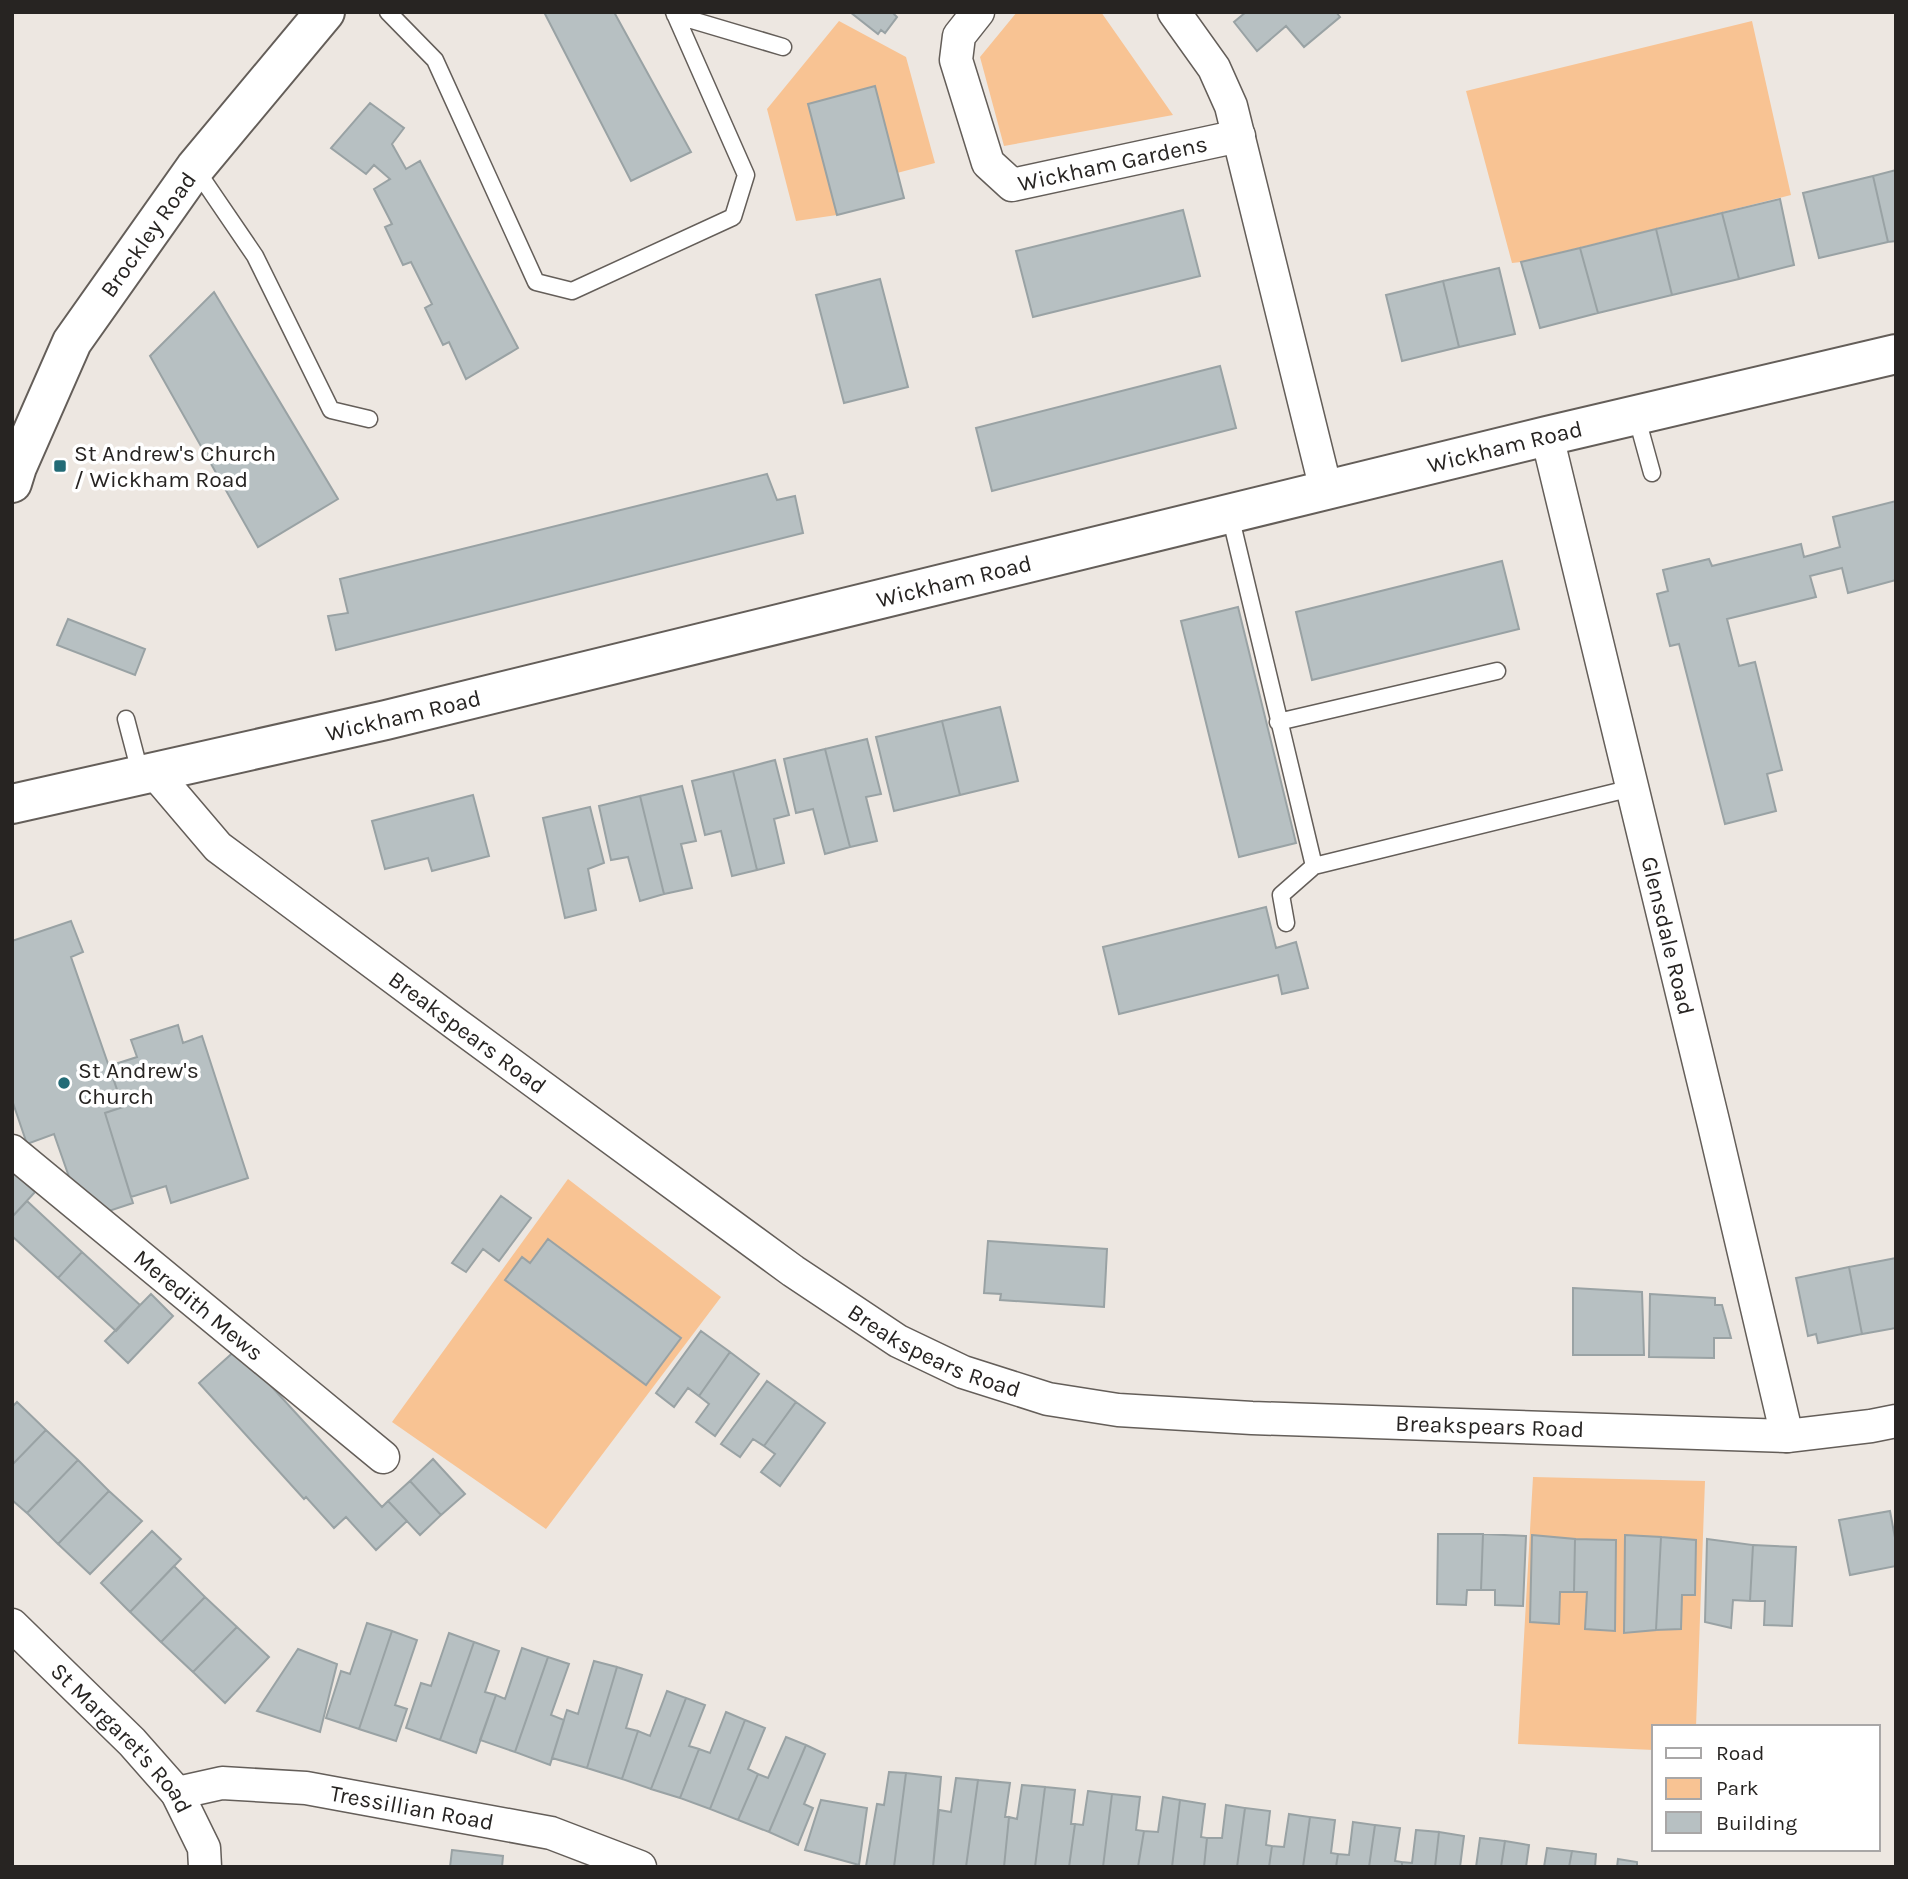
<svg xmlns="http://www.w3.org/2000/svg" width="1908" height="1879" font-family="Karla,sans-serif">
	<rect width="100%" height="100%" fill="#ede7e1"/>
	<path fill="#f8c393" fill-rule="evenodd" d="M 1017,12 L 1101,12 L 1173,115 L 1004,146 L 980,57 Z
		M 839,21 L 906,57 L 935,163 L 897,173 L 875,87 L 808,104 L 837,215 L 796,221 L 767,109 Z
		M 1752,21 L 1791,195 L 1521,262 L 1512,263 L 1466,91 Z
		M 568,1179 L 721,1297 L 546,1529 L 392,1422 ZM 548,1239 L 681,1337 L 646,1384 L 522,1257 L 530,1263 Z
		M 1533,1477 L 1705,1481 L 1696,1727 L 1654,1727 L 1654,1750 L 1518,1744 ZM 1625,1535 L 1696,1540 L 1695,1594 L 1682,1595 L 1681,1629 L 1624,1632 Z"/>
	<path fill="#b7c0c2" stroke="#99a2a4" stroke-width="2" d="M 544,12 L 614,12 L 691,152 L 631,181 Z
		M 850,12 L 896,12 L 894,14 L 897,17 L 885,33 L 881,30 L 878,34 Z
		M 1246,12 L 1336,12 L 1340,17 L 1304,47 L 1286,26 L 1257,51 L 1234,22 Z
		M 875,86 L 904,198 L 837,215 L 808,104 Z
		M 370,103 L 404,128 L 392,144 L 406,169 L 420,161 L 518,348 L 466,379 L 449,342 L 443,345 L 425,308 L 432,304 L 411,262 L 403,265 L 385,227 L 392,224 L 374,189 L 390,179 L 374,165 L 366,174 L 331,148 Z
		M 1896,170 L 1896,241 L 1888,242 L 1873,176 Z
		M 1873,176 L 1888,242 L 1819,258 L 1803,193 Z
		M 1780,199 L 1794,265 L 1739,279 L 1722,213 Z
		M 1183,210 L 1200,276 L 1033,317 L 1016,251 Z
		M 1722,213 L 1739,279 L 1672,295 L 1656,229 Z
		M 1656,229 L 1672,295 L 1598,313 L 1580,248 Z
		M 1580,248 L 1598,313 L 1540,328 L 1521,262 Z
		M 1499,268 L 1515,334 L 1459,347 L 1443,281 Z
		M 880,279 L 908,387 L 844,403 L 816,295 Z
		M 1443,281 L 1459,347 L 1402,361 L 1386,295 Z
		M 214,292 L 338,499 L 258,547 L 150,356 Z
		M 1220,366 L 1236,428 L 992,491 L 976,428 Z
		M 767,474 L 777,500 L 795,496 L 803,533 L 336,650 L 328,616 L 348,613 L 340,579 Z
		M 1896,501 L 1896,580 L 1848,593 L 1842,568 L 1810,576 L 1816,597 L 1727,619 L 1739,666 L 1755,662 L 1782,770 L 1767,774 L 1776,811 L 1725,824 L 1679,644 L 1670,646 L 1657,594 L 1668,591 L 1663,570 L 1709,559 L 1712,566 L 1801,544 L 1804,557 L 1840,547 L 1833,517 Z
		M 1502,561 L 1519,629 L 1312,680 L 1296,612 Z
		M 1238,607 L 1296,843 L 1239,857 L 1181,621 Z
		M 68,619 L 145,649 L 135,675 L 57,645 Z
		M 1000,707 L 1018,781 L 960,795 L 942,721 Z
		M 942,721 L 960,795 L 894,811 L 876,737 Z
		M 867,739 L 881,794 L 866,797 L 877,841 L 850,847 L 825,749 Z
		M 825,749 L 850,847 L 825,854 L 813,809 L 796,813 L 784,759 Z
		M 775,760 L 789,815 L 774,819 L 784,863 L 757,870 L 733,771 Z
		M 733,771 L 757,870 L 732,876 L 721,831 L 705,835 L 692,781 Z
		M 682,786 L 696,841 L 681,844 L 692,888 L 664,894 L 640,796 Z
		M 473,795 L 489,856 L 432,871 L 428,858 L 385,869 L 372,821 Z
		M 640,796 L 664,894 L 640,901 L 628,857 L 611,860 L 599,806 Z
		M 590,807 L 604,863 L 588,869 L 596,910 L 565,918 L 543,818 Z
		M 1266,907 L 1276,948 L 1296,942 L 1308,988 L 1282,994 L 1278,975 L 1119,1014 L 1103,947 Z
		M 71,921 L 83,952 L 71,957 L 123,1107 L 105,1113 L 133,1203 L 106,1212 L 74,1191 L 54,1134 L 27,1144 L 12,1100 L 12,941 Z
		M 178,1025 L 183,1043 L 202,1036 L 248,1178 L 171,1203 L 166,1186 L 131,1197 L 105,1113 L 123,1107 L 109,1066 L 137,1057 L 131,1040 Z
		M 12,1171 L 35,1192 L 12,1217 Z
		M 501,1196 L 531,1218 L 499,1261 L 483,1249 L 466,1272 L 452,1263 Z
		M 27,1201 L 82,1252 L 58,1278 L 12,1236 L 12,1217 Z
		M 548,1239 L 681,1338 L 646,1385 L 505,1280 L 522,1257 L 530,1263 Z
		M 988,1241 L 1107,1249 L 1104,1307 L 1000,1300 L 1001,1294 L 984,1293 Z
		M 82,1252 L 140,1305 L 116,1331 L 58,1278 Z
		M 1896,1258 L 1896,1328 L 1862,1334 L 1849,1267 Z
		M 1849,1267 L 1862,1334 L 1818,1343 L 1816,1334 L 1808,1336 L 1796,1278 Z
		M 1573,1288 L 1642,1292 L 1644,1355 L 1573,1355 Z
		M 151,1294 L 173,1316 L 128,1363 L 105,1341 Z
		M 1650,1294 L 1715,1298 L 1715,1305 L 1722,1305 L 1731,1338 L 1714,1338 L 1714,1358 L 1649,1357 Z
		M 701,1331 L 730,1352 L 699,1396 L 688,1388 L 674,1407 L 656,1393 Z
		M 237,1349 L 382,1507 L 388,1501 L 407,1521 L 376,1550 L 346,1517 L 334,1528 L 306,1497 L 304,1499 L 199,1383 Z
		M 730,1352 L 759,1374 L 715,1436 L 696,1422 L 709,1404 L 699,1396 Z
		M 767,1381 L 796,1402 L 764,1446 L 753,1439 L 740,1457 L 721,1444 Z
		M 17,1402 L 46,1430 L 12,1465 L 12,1407 Z
		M 796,1402 L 825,1423 L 780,1486 L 761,1472 L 775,1454 L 764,1446 Z
		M 46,1430 L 78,1460 L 27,1513 L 12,1500 L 12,1465 Z
		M 433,1459 L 465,1494 L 441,1515 L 410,1481 Z
		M 78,1460 L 109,1491 L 58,1544 L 27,1513 Z
		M 410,1481 L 441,1515 L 420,1535 L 388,1501 Z
		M 109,1491 L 142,1521 L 90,1574 L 58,1544 Z
		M 1890,1511 L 1896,1543 L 1896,1566 L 1850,1575 L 1839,1520 Z
		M 152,1531 L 181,1559 L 130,1612 L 101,1583 Z
		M 1438,1534 L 1483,1534 L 1481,1590 L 1467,1590 L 1466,1605 L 1437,1604 Z
		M 1483,1534 L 1526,1536 L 1523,1606 L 1495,1605 L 1495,1590 L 1481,1590 Z
		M 1532,1535 L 1575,1539 L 1574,1592 L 1560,1592 L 1559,1624 L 1530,1622 Z
		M 1625,1535 L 1661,1537 L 1656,1630 L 1624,1633 Z
		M 1661,1537 L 1696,1540 L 1695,1595 L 1682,1595 L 1681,1629 L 1656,1630 Z
		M 1575,1539 L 1616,1540 L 1615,1631 L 1585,1629 L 1587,1592 L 1574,1592 Z
		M 1707,1539 L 1753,1545 L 1750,1601 L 1733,1600 L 1731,1628 L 1705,1622 Z
		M 1753,1545 L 1796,1547 L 1792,1626 L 1764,1625 L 1765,1601 L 1750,1601 Z
		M 174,1566 L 205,1597 L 161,1642 L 130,1612 Z
		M 205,1597 L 237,1627 L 193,1672 L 161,1642 Z
		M 367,1623 L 392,1631 L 359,1729 L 326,1718 L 341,1671 L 350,1674 Z
		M 237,1627 L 269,1657 L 225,1703 L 193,1672 Z
		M 392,1631 L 417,1640 L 395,1705 L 407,1709 L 396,1741 L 359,1729 Z
		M 449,1633 L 474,1642 L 440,1740 L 406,1728 L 421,1683 L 431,1686 Z
		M 474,1642 L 499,1651 L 485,1692 L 496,1695 L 476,1753 L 440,1740 Z
		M 522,1648 L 548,1657 L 515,1752 L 480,1740 L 496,1695 L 505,1699 Z
		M 298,1649 L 337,1664 L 320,1732 L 257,1711 Z
		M 548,1657 L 569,1664 L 551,1715 L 564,1720 L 550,1765 L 515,1752 Z
		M 594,1661 L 617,1667 L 587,1768 L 552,1758 L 567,1710 L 578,1714 Z
		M 617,1667 L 642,1675 L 626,1728 L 638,1731 L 622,1779 L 587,1768 Z
		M 667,1691 L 686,1698 L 651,1789 L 622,1779 L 638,1731 L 650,1736 Z
		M 686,1698 L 705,1705 L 689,1746 L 699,1749 L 680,1798 L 651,1789 Z
		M 726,1712 L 745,1720 L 710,1809 L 680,1798 L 699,1749 L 710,1753 Z
		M 745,1720 L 765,1728 L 748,1769 L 758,1774 L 738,1820 L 710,1809 Z
		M 786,1737 L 806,1745 L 769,1832 L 738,1820 L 758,1774 L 768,1778 Z
		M 806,1745 L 825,1754 L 804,1804 L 813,1808 L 798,1845 L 769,1832 Z
		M 889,1772 L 906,1773 L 894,1867 L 866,1866 L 877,1804 L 884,1805 Z
		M 906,1773 L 941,1777 L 933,1867 L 894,1867 Z
		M 956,1778 L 978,1780 L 966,1867 L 933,1867 L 939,1810 L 951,1812 Z
		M 978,1780 L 1010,1783 L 1005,1817 L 1009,1817 L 1004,1867 L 966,1867 Z
		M 1022,1785 L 1045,1787 L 1035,1867 L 1004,1867 L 1009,1817 L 1017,1819 Z
		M 1045,1787 L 1075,1790 L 1071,1824 L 1075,1824 L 1069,1867 L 1035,1867 Z
		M 1088,1791 L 1112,1794 L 1103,1867 L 1069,1867 L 1075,1824 L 1083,1825 Z
		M 1112,1794 L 1140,1797 L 1136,1830 L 1144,1831 L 1138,1867 L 1103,1867 Z
		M 1163,1797 L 1180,1800 L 1172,1867 L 1138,1867 L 1144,1831 L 1158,1832 Z
		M 821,1800 L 867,1808 L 859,1865 L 805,1850 Z
		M 1180,1800 L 1205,1804 L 1201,1837 L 1207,1838 L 1204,1867 L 1172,1867 Z
		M 1226,1805 L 1245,1808 L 1237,1867 L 1204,1867 L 1207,1838 L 1222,1838 Z
		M 1245,1808 L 1270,1811 L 1266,1845 L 1272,1846 L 1269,1867 L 1237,1867 Z
		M 1289,1814 L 1310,1817 L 1303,1867 L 1269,1867 L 1272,1846 L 1284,1847 Z
		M 1310,1817 L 1335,1820 L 1331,1853 L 1338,1854 L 1336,1867 L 1303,1867 Z
		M 1353,1822 L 1375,1825 L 1369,1867 L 1336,1867 L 1338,1854 L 1349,1855 Z
		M 1375,1825 L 1400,1828 L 1395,1861 L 1402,1862 L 1402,1867 L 1369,1867 Z
		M 1416,1830 L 1439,1832 L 1435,1867 L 1402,1867 L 1402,1862 L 1412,1863 Z
		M 1439,1832 L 1464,1836 L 1460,1867 L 1435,1867 Z
		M 1480,1838 L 1505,1841 L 1501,1867 L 1476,1867 Z
		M 1505,1841 L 1529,1845 L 1526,1867 L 1501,1867 Z
		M 1547,1848 L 1572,1851 L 1569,1867 L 1544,1867 Z
		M 452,1850 L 503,1856 L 502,1867 L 450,1867 Z
		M 1572,1851 L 1596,1854 L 1595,1867 L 1569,1867 Z
		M 1618,1859 L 1637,1862 L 1637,1867 L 1617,1867 Z"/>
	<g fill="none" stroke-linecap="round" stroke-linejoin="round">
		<g stroke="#645e59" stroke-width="19">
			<path id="service" d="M 388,12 L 435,60 L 536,282 L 572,291 L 733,217 L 746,175 L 674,12
				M 675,15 L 783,47
				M 195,168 L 255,256 L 331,410 L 369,419
				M 1636,415 L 1652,473
				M 1230,515 L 1314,866 L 1632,788
				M 126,719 L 141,776
				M 1278,722 L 1497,671
				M 1286,923 L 1281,895 L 1314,866"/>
		</g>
		<g stroke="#645e59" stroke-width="35">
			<g id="minor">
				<path id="s1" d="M 978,12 L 959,36 L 956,60 L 988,163 L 1012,185 L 1239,136"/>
				<path d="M 1174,12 L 1214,68 L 1231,106 L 1326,490"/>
				<path id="s2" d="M 1547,436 L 1714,1125 L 1787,1436"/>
				<path id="s3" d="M 155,773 L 218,847 L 456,1024 L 793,1271 L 898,1341 L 963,1372 L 1048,1399 L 1118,1410 L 1252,1418 L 1787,1436 L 1871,1426 L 1896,1421"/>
				<path id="s4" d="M 12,1151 L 383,1457"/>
				<path id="s5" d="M 12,1625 L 132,1742 L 177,1793 L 204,1848 L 205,1867"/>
				<path id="s6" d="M 177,1793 L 222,1783 L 306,1788 L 551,1833 L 640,1867"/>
			</g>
		</g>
		<g stroke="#645e59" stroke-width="42">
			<g id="tertiary">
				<path id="s7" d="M 12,804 L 386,720 L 1547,436 L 1896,354"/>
			</g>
		</g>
		<g stroke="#645e59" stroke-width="42">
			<g id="secondary">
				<path id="s8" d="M 12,483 L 17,467 L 72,342 L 195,168 L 325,12"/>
			</g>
		</g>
		<use href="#service" stroke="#fff" stroke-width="16"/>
		<use href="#minor" stroke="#fff" stroke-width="32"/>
		<use href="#tertiary" stroke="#fff" stroke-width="38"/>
		<use href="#secondary" stroke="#fff" stroke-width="38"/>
	</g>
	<g fill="#226b76" stroke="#fff" stroke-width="2.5">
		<rect x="53" y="459" width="14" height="14" rx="3.5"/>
		<circle cx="64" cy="1083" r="7"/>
	</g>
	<g text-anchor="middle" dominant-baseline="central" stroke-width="7" stroke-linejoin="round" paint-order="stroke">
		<g font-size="23" fill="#272422" stroke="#fff">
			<text stroke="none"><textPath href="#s1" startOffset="298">Wickham Gardens</textPath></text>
			<text stroke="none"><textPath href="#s8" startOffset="285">Brockley Road</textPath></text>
			<text stroke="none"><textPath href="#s7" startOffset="1535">Wickham Road</textPath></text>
			<text stroke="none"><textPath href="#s7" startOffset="968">Wickham Road</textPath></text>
			<text stroke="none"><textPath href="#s7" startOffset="401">Wickham Road</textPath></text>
			<text stroke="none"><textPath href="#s2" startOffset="514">Glensdale Road</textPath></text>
			<text stroke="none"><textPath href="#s3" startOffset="408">Breakspears Road</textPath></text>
			<text stroke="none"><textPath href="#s4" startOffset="242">Meredith Mews</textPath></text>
			<text stroke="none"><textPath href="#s3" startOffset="975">Breakspears Road</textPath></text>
			<text stroke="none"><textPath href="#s3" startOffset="1542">Breakspears Road</textPath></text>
			<text stroke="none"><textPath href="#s5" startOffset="158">St Margaret's Road</textPath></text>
			<text stroke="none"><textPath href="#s6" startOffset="238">Tressillian Road</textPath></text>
		</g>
		<g font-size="23" fill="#272422" stroke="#fff" text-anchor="start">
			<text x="74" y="453">St Andrew's Church<tspan x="74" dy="26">/ Wickham Road</tspan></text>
			<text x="78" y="1070">St Andrew's<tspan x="78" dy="26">Church</tspan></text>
		</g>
	</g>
	<rect width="1908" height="1879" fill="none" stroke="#272422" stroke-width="28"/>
	<rect x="1652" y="1725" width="228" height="126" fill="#ffffff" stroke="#a9a7a7" stroke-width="2"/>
	<rect x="1666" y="1748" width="35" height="10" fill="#ffffff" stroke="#a9a7a7" stroke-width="2"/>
	<text x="1716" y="1760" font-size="21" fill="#272422">Road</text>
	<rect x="1666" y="1778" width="35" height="21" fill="#f8c393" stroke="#a9a7a7" stroke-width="2"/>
	<text x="1716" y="1795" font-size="21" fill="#272422">Park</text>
	<rect x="1666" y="1812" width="35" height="21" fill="#b7c0c2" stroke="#a9a7a7" stroke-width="2"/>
	<text x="1716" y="1830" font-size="21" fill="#272422">Building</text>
</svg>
